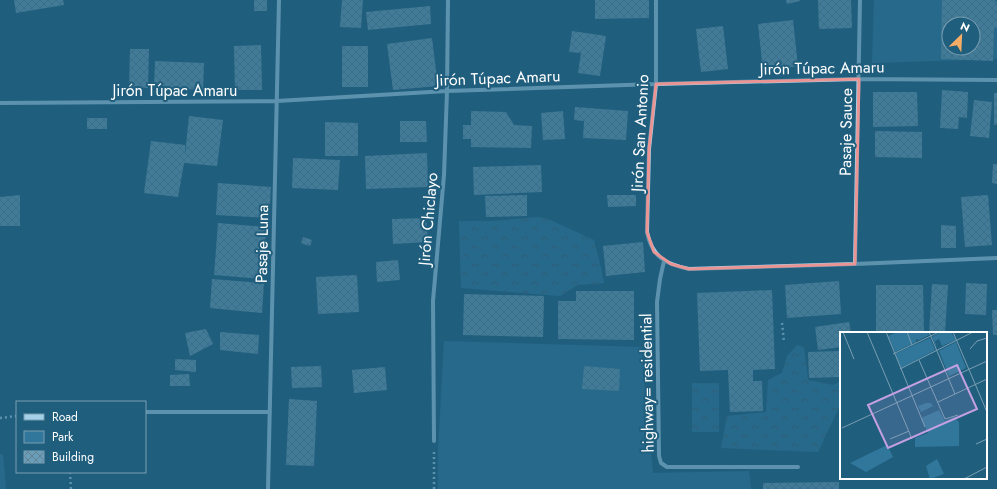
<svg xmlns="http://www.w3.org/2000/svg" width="997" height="489" font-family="Jost,sans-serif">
	<defs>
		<pattern id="forest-crowns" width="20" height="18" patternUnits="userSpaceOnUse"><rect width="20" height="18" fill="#30779b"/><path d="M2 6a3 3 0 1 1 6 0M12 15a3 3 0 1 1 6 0" fill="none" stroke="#3f5f70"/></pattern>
		<pattern id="building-cross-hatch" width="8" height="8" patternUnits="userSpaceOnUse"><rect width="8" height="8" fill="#6a9db8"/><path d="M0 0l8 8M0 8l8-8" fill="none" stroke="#608192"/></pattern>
	</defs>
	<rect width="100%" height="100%" fill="#205e7e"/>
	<path fill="#30779b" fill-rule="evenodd" d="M 874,0 L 997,0 L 997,59 L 872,63 ZM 949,24 L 973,24 L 973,48 L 949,48 Z
		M 444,341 L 641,347 L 653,473 L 749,471 L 751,489 L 438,489 L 438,452 Z
		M 0,454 L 3,454 L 6,489 L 0,489 Z"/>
	<path fill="url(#forest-crowns)" d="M 539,217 L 548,219 L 594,240 L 601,268 L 604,283 L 578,285 L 560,296 L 461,288 L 459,221 L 491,221 Z
		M 797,345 L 804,347 L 808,380 L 833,385 L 841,381 L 841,403 L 818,452 L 721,448 L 727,416 L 766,412 L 768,380 L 782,373 L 787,356 Z
		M 692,383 L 719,383 L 719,432 L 692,432 Z"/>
	<path fill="url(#building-cross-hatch)" fill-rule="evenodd" d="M 14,0 L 63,0 L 64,5 L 16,13 Z
		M 254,0 L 267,0 L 267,11 L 254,11 Z
		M 342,0 L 363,0 L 361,28 L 340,27 Z
		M 595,0 L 649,0 L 649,18 L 595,19 Z
		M 786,0 L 800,0 L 800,1 L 787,4 Z
		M 818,0 L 851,0 L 852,28 L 819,29 Z
		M 942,0 L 995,0 L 995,2 L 997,2 L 997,28 L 994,28 L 993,61 L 941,59 ZM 949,24 L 973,24 L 973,48 L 949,48 Z
		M 430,6 L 431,24 L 368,30 L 366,12 Z
		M 793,20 L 798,66 L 763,71 L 758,24 Z
		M 723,26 L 728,69 L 701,72 L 696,29 Z
		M 572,31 L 606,36 L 600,76 L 578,73 L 581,53 L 569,52 Z
		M 432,38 L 438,86 L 393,90 L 387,44 Z
		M 261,45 L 262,90 L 235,90 L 234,46 Z
		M 342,46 L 368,46 L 368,87 L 342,87 Z
		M 130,49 L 149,49 L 148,88 L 129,88 Z
		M 155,61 L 204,63 L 203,90 L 154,88 Z
		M 942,90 L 968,92 L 967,118 L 959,117 L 958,129 L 940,128 Z
		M 873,92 L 917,92 L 918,126 L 873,127 Z
		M 994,93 L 997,93 L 997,125 L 994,125 Z
		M 974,100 L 992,102 L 989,138 L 970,136 Z
		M 575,107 L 628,111 L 626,140 L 583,138 L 584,121 L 574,120 Z
		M 471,111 L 506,112 L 514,125 L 532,126 L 531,148 L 471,147 L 471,139 L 463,139 L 463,125 L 471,125 Z
		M 563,111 L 565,139 L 543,140 L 541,113 Z
		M 189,116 L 223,120 L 217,166 L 184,163 L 178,197 L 144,193 L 151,141 L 185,145 L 185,155 Z
		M 87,118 L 107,118 L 107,129 L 87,129 Z
		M 400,121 L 426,121 L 427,142 L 400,142 Z
		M 325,122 L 358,123 L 358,156 L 325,156 Z
		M 875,131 L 922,132 L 922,158 L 875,157 Z
		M 427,153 L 428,187 L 366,189 L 365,156 Z
		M 293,158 L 340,160 L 338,190 L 292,188 Z
		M 993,164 L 997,164 L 997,184 L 992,183 Z
		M 541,165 L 542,192 L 474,195 L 473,167 Z
		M 218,183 L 271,187 L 269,218 L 216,215 Z
		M 20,195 L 20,226 L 0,226 L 0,197 Z
		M 527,195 L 527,216 L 486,217 L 485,196 Z
		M 607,195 L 636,195 L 636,206 L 608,207 Z
		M 988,195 L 992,245 L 965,247 L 961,197 Z
		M 426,218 L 428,242 L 393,244 L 392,219 Z
		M 218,223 L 266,227 L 263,279 L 214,275 Z
		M 941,225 L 956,226 L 956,248 L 941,248 Z
		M 303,237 L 312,240 L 310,246 L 301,243 Z
		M 643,242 L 645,272 L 606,276 L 603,246 Z
		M 398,260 L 400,280 L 377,282 L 376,262 Z
		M 357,275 L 359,312 L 318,314 L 316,277 Z
		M 212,279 L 264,283 L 262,313 L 210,308 Z
		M 839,281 L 841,314 L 787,318 L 785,285 Z
		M 966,283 L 987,284 L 986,315 L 965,314 Z
		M 932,284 L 948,285 L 945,333 L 929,333 Z
		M 876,285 L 923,285 L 924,333 L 876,333 Z
		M 772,290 L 775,369 L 753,370 L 753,381 L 762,381 L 763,411 L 730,412 L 728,370 L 700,371 L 697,293 Z
		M 576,291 L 634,291 L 634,340 L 558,339 L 558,301 L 576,301 Z
		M 464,294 L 544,296 L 543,337 L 463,335 Z
		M 992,310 L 997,310 L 997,335 L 993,335 Z
		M 849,322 L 851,333 L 841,333 L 841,347 L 818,350 L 815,327 Z
		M 206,329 L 213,344 L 190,356 L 185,333 Z
		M 220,332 L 259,335 L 258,354 L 220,350 Z
		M 841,351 L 841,377 L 809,378 L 808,352 Z
		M 175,359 L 196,360 L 196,372 L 175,370 Z
		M 321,366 L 322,387 L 292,388 L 291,367 Z
		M 584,366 L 620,369 L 619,391 L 582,389 Z
		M 385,367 L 387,390 L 354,393 L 352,370 Z
		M 189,374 L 190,386 L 170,386 L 170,375 Z
		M 289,399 L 317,401 L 314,466 L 286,465 Z
		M 839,482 L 839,489 L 763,489 L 763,483 Z"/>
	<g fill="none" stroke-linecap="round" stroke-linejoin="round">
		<path stroke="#a4d1e7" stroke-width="2.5" stroke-dasharray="2 3" stroke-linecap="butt" d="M 782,323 L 784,342
			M 0,418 L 17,416
			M 70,472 L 71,489
			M 434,489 L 434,451"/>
		<path stroke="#a4d1e7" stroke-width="4" d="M 656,0 L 656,84 L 649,149 L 647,232 C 652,257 665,264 689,269 L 855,264 L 997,258
			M 0,103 L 277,101 L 447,91 L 656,84 L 859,79 L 997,80
			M 664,261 L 660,279 L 657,302 L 659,456 L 661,463 L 667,467 L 798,467
			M 855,264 L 860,0
			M 145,412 L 270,412
			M 434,441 L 433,301 L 444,175 L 447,91 L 448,0
			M 268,489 L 279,0"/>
	</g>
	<path d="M0 0H997V489H0ZM 859,79 L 855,264 L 689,269 L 671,264 L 654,252 L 647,232 L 649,149 L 656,84 Z" fill="#205e7e" fill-opacity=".55" fill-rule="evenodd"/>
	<path fill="none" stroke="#ea9494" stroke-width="3" stroke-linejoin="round" d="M 859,79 L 855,264 L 689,269 L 671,264 L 654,252 L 647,232 L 649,149 L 656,84 Z"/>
	<g text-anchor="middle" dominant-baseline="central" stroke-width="4" stroke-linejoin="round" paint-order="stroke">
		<g font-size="16" fill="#fff" stroke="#205e7e">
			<text transform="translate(822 68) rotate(-1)">Jirón Túpac Amaru</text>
			<text transform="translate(498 78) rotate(-2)">Jirón Túpac Amaru</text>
			<text x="175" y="90">Jirón Túpac Amaru</text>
			<text transform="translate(846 132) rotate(-89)">Pasaje Sauce</text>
			<text transform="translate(640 133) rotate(-87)">Jirón San Antonio</text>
			<text transform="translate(428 219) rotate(-85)">Jirón Chiclayo</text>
			<text transform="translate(262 244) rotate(-89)">Pasaje Luna</text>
			<text transform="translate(647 383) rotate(-91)">highway= residential</text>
		</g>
	</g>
	<g transform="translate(840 332)">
		<rect width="147" height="147" fill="#205e7e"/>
		<path d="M 57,0 L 88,0 L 89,3 L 79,8 L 76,7 L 76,10 L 55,20 L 48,4 ZM 101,0 L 111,0 L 116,8 L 102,14 L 99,7 L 95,9 L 97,17 L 92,5 ZM 90,6 L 95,18 L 61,36 L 55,22 ZM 116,10 L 126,36 L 109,44 L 99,19 ZM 99,78 L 105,89 L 114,85 L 119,90 L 119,114 L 75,115 L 75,106 L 88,101 L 81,86 ZM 47,113 L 53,125 L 26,140 L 10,131 Z" fill="#30779b"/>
		<path d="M 86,71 L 91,71 L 93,74 L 81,80 L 78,74 ZM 97,127 L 104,142 L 90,147 L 86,134 Z" fill="#30779b"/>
		<path fill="none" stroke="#799eb2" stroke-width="1" d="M 3,0 L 14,27M 27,0 L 72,107M 46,0 L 85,95M 67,0 L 72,13M 89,0 L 115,62M 113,0 L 147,80M 130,17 L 137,9 L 147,6M 53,22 L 99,0M 79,28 L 105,87 L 118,83M 60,37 L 133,0M 98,70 L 147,47M 2,96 L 147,29M 50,107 L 69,99M 136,112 L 147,107M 124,147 L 147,135"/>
		<path fill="#c4a0e2" fill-opacity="0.15" stroke="#c4a0e2" stroke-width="2" d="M 117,33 L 137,77 L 48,116 L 28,73 Z"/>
		<rect width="147" height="147" fill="none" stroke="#fff" stroke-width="2"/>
	</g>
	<rect x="16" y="401" width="130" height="72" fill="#205e7e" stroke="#799eb2"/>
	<rect x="24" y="414" width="20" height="6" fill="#a4d1e7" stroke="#799eb2"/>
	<text x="52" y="421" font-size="12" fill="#ffffff">Road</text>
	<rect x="24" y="431" width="20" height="12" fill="#30779b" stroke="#799eb2"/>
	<text x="52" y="441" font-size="12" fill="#ffffff">Park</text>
	<rect x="24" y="451" width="20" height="12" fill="url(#building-cross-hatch)" stroke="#799eb2"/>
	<text x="52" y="461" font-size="12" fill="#ffffff">Building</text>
	<g transform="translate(961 36) rotate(24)"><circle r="19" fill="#205e7e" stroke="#799eb2"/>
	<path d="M0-3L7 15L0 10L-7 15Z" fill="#f5ac65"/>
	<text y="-6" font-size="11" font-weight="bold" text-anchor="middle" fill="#ffffff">N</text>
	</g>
</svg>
